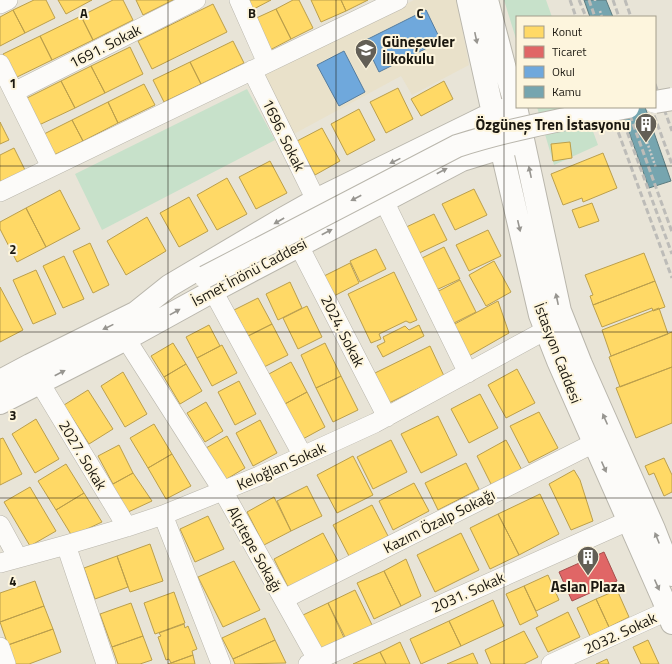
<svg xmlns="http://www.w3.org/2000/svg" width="672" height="664" font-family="'Titillium Web',sans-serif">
	<rect width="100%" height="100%" fill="#e8e4d7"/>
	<path fill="#e9e1ca" d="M 414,0 L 457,0 L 469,65 L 412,95 L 401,76 L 292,135 L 262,74 L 351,33 Z"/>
	<path fill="#c7e1ca" d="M 504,0 L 546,0 L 552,17 L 517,17 L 517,42 Z
		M 247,89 L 275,140 L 102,230 L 75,174 Z
		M 537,107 L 584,107 L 598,145 L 554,165 Z"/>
	<path fill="#ffd966" stroke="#bb9f4c" d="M 34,0 L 46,0 L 55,18 L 25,33 L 13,10 Z
		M 58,0 L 92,0 L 66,14 Z
		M 113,0 L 123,0 L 133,20 L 93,40 L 81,16 Z
		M 136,0 L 173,0 L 143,15 Z
		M 244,0 L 271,0 L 250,11 Z
		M 293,0 L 299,0 L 313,28 L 291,39 L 276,9 Z
		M 311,0 L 341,0 L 346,11 L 321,22 Z
		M 341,0 L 368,0 L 346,11 Z
		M 213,4 L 227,32 L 152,69 L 138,41 Z
		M 276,9 L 291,39 L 268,51 L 252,20 Z
		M 13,10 L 25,33 L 0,46 L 0,17 Z
		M 81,16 L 93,40 L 52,60 L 40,36 Z
		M 40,36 L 52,60 L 15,78 L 3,54 Z
		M 233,41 L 244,63 L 201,84 L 190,62 Z
		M 130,47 L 143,74 L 105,93 L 91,66 Z
		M 190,62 L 201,84 L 164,102 L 153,80 Z
		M 91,66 L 105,93 L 75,108 L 61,81 Z
		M 61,81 L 75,108 L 39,125 L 25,99 Z
		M 444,81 L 453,99 L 421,116 L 411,99 Z
		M 144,84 L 155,105 L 118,123 L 108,102 Z
		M 398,88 L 413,119 L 386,133 L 370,102 Z
		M 108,102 L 118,123 L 83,141 L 72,120 Z
		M 359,109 L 375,140 L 347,155 L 331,124 Z
		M 72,120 L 83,141 L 54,155 L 44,134 Z
		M 0,122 L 9,140 L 0,144 Z
		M 322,128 L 340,161 L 315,175 L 297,141 Z
		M 570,142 L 572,158 L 553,161 L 551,144 Z
		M 14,148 L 25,170 L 0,182 L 0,155 Z
		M 603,153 L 617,188 L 583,202 L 582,198 L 563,205 L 551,174 Z
		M 270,161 L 287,193 L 256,209 L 239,177 Z
		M 227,178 L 247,214 L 217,230 L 197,195 Z
		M 474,189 L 487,215 L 455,230 L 442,204 Z
		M 60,190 L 80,229 L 46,247 L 26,208 Z
		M 189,197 L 208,231 L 179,247 L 160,213 Z
		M 592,203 L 599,221 L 579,228 L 572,210 Z
		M 26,208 L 46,247 L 17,262 L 0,229 L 0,222 Z
		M 434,214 L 447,240 L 415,255 L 402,229 Z
		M 147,217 L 166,251 L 126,275 L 107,241 Z
		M 488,230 L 501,256 L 469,271 L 456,245 Z
		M 90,243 L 109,285 L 93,293 L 73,251 Z
		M 444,247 L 460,279 L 434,291 L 418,260 Z
		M 376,249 L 386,269 L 360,282 L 350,261 Z
		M 644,253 L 655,281 L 593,305 L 590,296 L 593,295 L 585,275 Z
		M 64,256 L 84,299 L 63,308 L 43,266 Z
		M 494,261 L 511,292 L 486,306 L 469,275 Z
		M 350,263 L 359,283 L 334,296 L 324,276 Z
		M 36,270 L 56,314 L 33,324 L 13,280 Z
		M 394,272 L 417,320 L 410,323 L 406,321 L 379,334 L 381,339 L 371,343 L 348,294 Z
		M 460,280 L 476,312 L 450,325 L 435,293 Z
		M 655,281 L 665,307 L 653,311 L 652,308 L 602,327 L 593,305 Z
		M 290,282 L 302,308 L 278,320 L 266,294 Z
		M 0,287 L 23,330 L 0,342 Z
		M 258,298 L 272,324 L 248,336 L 234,310 Z
		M 498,301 L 509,333 L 467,357 L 451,326 Z
		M 307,306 L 322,337 L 298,349 L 283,318 Z
		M 659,308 L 668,334 L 611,356 L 602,330 Z
		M 272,324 L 288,355 L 264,367 L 248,336 Z
		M 209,325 L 220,346 L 197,358 L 186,337 Z
		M 419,325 L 424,336 L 383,357 L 377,346 L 385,342 L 383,337 L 405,326 L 409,330 Z
		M 672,332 L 672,367 L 620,387 L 609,357 Z
		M 173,343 L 186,364 L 164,377 L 151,356 Z
		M 325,343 L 341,376 L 316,388 L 301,355 Z
		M 222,345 L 237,373 L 212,386 L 197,358 Z
		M 430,346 L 444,376 L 389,403 L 375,373 Z
		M 291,362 L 307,392 L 283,405 L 267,375 Z
		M 186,364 L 202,391 L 180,404 L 164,377 Z
		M 672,367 L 672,423 L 636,438 L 616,388 Z
		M 517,369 L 535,403 L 506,418 L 488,385 Z
		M 123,372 L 147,414 L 125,427 L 101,386 Z
		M 341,376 L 358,410 L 333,422 L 316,388 Z
		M 239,381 L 256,414 L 235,425 L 218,392 Z
		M 88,390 L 113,429 L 89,444 L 64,405 Z
		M 307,392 L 325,427 L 301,440 L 283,405 Z
		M 480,394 L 498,428 L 469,443 L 451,409 Z
		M 206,402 L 223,431 L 205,442 L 187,413 Z
		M 539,412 L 558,448 L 529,463 L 510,426 Z
		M 438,416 L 457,455 L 421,473 L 401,434 Z
		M 36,419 L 59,459 L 35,473 L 12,434 Z
		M 260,420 L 277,453 L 253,466 L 236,433 Z
		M 154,424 L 172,454 L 148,468 L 130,438 Z
		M 227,436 L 245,468 L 225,480 L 206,448 Z
		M 3,438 L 22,474 L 0,485 L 0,439 Z
		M 391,440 L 407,472 L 373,489 L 357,457 Z
		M 506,440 L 524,474 L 494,490 L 477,456 Z
		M 119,445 L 133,473 L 113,484 L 98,456 Z
		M 172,454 L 191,486 L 166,499 L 148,468 Z
		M 353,456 L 373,495 L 337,513 L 317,475 Z
		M 664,458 L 672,475 L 672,492 L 664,496 L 654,473 L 649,475 L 645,466 Z
		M 466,463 L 479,489 L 438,510 L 425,483 Z
		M 66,464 L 84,493 L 56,510 L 38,481 Z
		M 574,470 L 580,480 L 593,521 L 571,530 L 549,484 Z
		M 133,473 L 152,501 L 126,513 L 111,485 Z
		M 414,483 L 429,511 L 393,530 L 379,501 Z
		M 307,486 L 322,516 L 291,531 L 277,501 Z
		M 30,487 L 56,531 L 30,546 L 4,502 Z
		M 84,493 L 102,522 L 72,536 L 56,510 Z
		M 540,494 L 559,534 L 519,555 L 498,514 Z
		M 274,497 L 291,531 L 264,545 L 247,512 Z
		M 372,505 L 388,536 L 349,556 L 333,525 Z
		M 498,514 L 519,555 L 490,569 L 470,528 Z
		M 208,516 L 224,549 L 195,562 L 180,529 Z
		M 323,533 L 340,565 L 290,591 L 274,559 Z
		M 461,533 L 479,570 L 435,592 L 417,555 Z
		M 150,544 L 163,581 L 130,592 L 117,556 Z
		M 117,556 L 128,587 L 95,599 L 84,568 Z
		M 406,559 L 421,596 L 401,606 L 384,571 Z
		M 234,561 L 260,610 L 223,627 L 198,577 Z
		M 384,571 L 401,606 L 374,619 L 357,583 Z
		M 548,575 L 559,600 L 536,611 L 524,586 Z
		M 35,581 L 44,606 L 0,622 L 0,593 Z
		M 524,586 L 538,616 L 520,625 L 506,594 Z
		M 355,590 L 373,627 L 346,639 L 328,603 Z
		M 617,590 L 629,617 L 609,627 L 596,599 Z
		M 174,592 L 185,623 L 155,634 L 144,603 Z
		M 596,599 L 609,627 L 590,636 L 577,608 Z
		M 493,600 L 504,626 L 461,646 L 449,621 Z
		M 131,603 L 143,636 L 112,647 L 100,614 Z
		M 328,603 L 345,640 L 318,652 L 301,616 Z
		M 44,606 L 53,629 L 8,645 L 0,622 Z
		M 568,612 L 580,637 L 548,652 L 536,628 Z
		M 265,618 L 275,640 L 233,659 L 222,638 Z
		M 449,621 L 461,646 L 421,664 L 410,639 Z
		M 184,624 L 185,628 L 188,626 L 197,649 L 192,651 L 193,655 L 171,663 L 169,659 L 166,660 L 158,637 L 161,636 L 159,633 Z
		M 53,629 L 61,652 L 29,664 L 15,664 L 8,645 Z
		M 524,631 L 538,657 L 524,664 L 491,664 L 485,650 Z
		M 143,636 L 152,660 L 140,664 L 118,664 L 112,647 Z
		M 275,640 L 286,663 L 235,664 L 233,659 Z
		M 648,640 L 659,664 L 641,664 L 633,647 Z
		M 400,642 L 410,664 L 386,664 L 380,652 Z
		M 380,652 L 386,664 L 353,664 Z
		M 473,653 L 478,664 L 447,664 Z
		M 193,655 L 195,664 L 168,664 L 171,663 Z
		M 607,659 L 609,664 L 596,664 Z"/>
	<path fill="#e06666" stroke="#a54f4c" d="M 604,552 L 617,581 L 572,601 L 559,572 Z"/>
	<path fill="#6fa8dc" stroke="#567d9f" d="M 426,10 L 441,41 L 379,72 L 364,41 Z
		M 344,51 L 365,92 L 339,106 L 317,65 Z"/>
	<path fill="#76a5af" stroke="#5b7b7f" d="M 584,0 L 606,0 L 613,17 L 590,17 Z
		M 620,107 L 645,107 L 671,181 L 649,188 Z"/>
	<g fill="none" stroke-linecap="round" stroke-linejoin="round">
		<g stroke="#b9b6ac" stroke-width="20">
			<path id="minor" d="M 239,0 L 267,63
				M 0,4 L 8,0
				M 0,64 L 51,167
				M 252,70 L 316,200
				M 14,92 L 196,0
				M 0,192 L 398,0
				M 384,201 L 468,373
				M 299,246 L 387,417
				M 213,291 L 303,456
				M 126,339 L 223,491 L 317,659
				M 40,383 L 127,527
				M 163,515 L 221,664
				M 0,525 L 18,558
				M 66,545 L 106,664
				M 0,563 L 66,545 L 127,527 L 163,515 L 259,476 L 375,423 L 546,330
				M 284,599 L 594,443
				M 0,647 L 6,664
				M 308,664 L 628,521
				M 551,664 L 667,611"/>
		</g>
		<g stroke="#b9b6ac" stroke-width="24">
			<path id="major" d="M 468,0 L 493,113 L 540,315 L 558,361 L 663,599 L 672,623
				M 487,0 L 504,65 L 516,107 L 560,311 L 581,364 L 654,529 L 672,575
				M 134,314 L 169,286 L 284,218 L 316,200 L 475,122 L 493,113 L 507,109
				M 0,381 L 30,365 L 147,307
				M 0,403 L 126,339 L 213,291 L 462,160 L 514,144"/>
		</g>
		<path stroke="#cccbc8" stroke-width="2.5" stroke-dasharray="2 2" stroke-linecap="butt" d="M 595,0 L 595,1
			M 600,11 L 602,17
			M 638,119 L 642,128
			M 647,142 L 656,168"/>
		<use href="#minor" stroke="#fcfbf9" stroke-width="19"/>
		<use href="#major" stroke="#fcfbf9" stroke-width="22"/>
		<path stroke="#bdbcb8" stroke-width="3" stroke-dasharray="6 3" stroke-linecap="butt" d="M 570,0 L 576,17
			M 579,0 L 586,17
			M 589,0 L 595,17
			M 613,0 L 619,17
			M 625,0 L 631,17
			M 655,84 L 672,131
			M 609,107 L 672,278
			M 618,107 L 672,254
			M 627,107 L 672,232
			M 651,107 L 672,164"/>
		<g stroke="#b9b6ac" stroke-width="24" stroke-linecap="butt">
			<path id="major-bridge" d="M 655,102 L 672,99
				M 205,277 L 457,146 C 513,128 571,118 628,107"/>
		</g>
		<use href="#major-bridge" stroke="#fcfbf9" stroke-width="22"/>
	</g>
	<defs><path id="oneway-solid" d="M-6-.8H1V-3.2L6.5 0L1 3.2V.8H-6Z"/></defs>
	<g fill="#979590">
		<use href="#oneway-solid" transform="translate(476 38) rotate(78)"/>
		<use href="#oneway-solid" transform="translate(395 161) rotate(154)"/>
		<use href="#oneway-solid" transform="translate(442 171) rotate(-28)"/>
		<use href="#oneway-solid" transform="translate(530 172) rotate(-102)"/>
		<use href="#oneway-solid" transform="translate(356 198) rotate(152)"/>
		<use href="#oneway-solid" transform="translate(279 221) rotate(150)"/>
		<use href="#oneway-solid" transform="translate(519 226) rotate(77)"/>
		<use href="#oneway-solid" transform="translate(327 232) rotate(-28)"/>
		<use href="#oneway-solid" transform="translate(557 299) rotate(-102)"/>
		<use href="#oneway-solid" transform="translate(175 312) rotate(-29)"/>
		<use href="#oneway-solid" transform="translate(108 327) rotate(154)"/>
		<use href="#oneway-solid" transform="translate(60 373) rotate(-27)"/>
		<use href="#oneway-solid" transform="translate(605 419) rotate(-114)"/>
		<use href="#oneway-solid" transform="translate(604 467) rotate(66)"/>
		<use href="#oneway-solid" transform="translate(657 538) rotate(-112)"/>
		<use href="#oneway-solid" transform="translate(657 585) rotate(66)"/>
	</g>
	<path fill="none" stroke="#1b1810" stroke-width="1" stroke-opacity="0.55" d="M 168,0 L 168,664M 336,0 L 336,664M 504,0 L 504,664M 0,166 L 672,166M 0,332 L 672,332M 0,498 L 672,498"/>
	<defs>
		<g id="school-pin" transform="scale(1.15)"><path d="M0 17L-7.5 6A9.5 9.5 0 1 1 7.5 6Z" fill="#635f56" stroke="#fdf5dd"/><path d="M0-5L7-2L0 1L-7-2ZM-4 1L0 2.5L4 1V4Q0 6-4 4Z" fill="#fff"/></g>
		<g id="building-pin" transform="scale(1.15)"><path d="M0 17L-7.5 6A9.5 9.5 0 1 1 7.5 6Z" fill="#635f56" stroke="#fdf5dd"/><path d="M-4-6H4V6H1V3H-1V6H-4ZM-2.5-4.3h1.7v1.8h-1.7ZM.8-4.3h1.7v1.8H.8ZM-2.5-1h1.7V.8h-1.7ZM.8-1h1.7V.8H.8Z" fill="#fff"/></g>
	</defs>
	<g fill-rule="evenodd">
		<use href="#school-pin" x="366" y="50"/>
		<use href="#building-pin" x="646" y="124"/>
		<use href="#building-pin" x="588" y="557"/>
	</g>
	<g text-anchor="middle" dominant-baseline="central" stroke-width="4" stroke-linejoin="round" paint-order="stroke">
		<g font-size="15" font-weight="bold" fill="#1b1810" stroke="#fdf5dd" text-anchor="start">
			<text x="382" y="41">Güneşevler<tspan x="382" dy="17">İlkokulu</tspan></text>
			<text x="630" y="124" text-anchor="end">Özgüneş Tren İstasyonu</text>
			<text x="588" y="586" text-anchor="middle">Aslan Plaza</text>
		</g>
		<g font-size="15" fill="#1b1810" stroke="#fdf5dd">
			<text transform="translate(105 46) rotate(-27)">1691. Sokak</text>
			<text transform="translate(284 135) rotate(64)">1696. Sokak</text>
			<text transform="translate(249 272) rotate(-28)">İsmet İnönü Caddesi</text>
			<text transform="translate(343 331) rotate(63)">2024. Sokak</text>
			<text transform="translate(558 353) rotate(69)">İstasyon Caddesi</text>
			<text transform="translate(83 455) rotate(59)">2027. Sokak</text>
			<text transform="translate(281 466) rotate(-24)">Keloğlan Sokak</text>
			<text transform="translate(439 521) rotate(-27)">Kazım Özalp Sokağı</text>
			<text transform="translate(255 549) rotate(61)">Alçıtepe Sokağı</text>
			<text transform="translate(468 592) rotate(-24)">2031. Sokak</text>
			<text transform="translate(620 633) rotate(-25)">2032. Sokak</text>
		</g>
	</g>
	<g font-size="13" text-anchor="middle" font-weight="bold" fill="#1b1810" stroke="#fdf5dd" stroke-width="4" stroke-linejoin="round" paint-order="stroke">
		<text x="84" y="18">A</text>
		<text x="252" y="18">B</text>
		<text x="420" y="18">C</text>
		<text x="13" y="88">1</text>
		<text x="13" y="254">2</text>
		<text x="13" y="420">3</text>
		<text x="13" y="586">4</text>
	</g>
	<rect x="516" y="16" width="140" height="92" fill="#fdf5dd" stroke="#a39d8b"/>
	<rect x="524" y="26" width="20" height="12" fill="#ffd966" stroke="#a39d8b"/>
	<text x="552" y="36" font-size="12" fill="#1b1810">Konut</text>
	<rect x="524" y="46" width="20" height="12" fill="#e06666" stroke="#a39d8b"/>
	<text x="552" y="56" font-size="12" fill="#1b1810">Ticaret</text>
	<rect x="524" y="66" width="20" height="12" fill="#6fa8dc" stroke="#a39d8b"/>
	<text x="552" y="76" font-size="12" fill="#1b1810">Okul</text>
	<rect x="524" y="86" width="20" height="12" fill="#76a5af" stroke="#a39d8b"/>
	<text x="552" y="96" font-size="12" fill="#1b1810">Kamu</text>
</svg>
